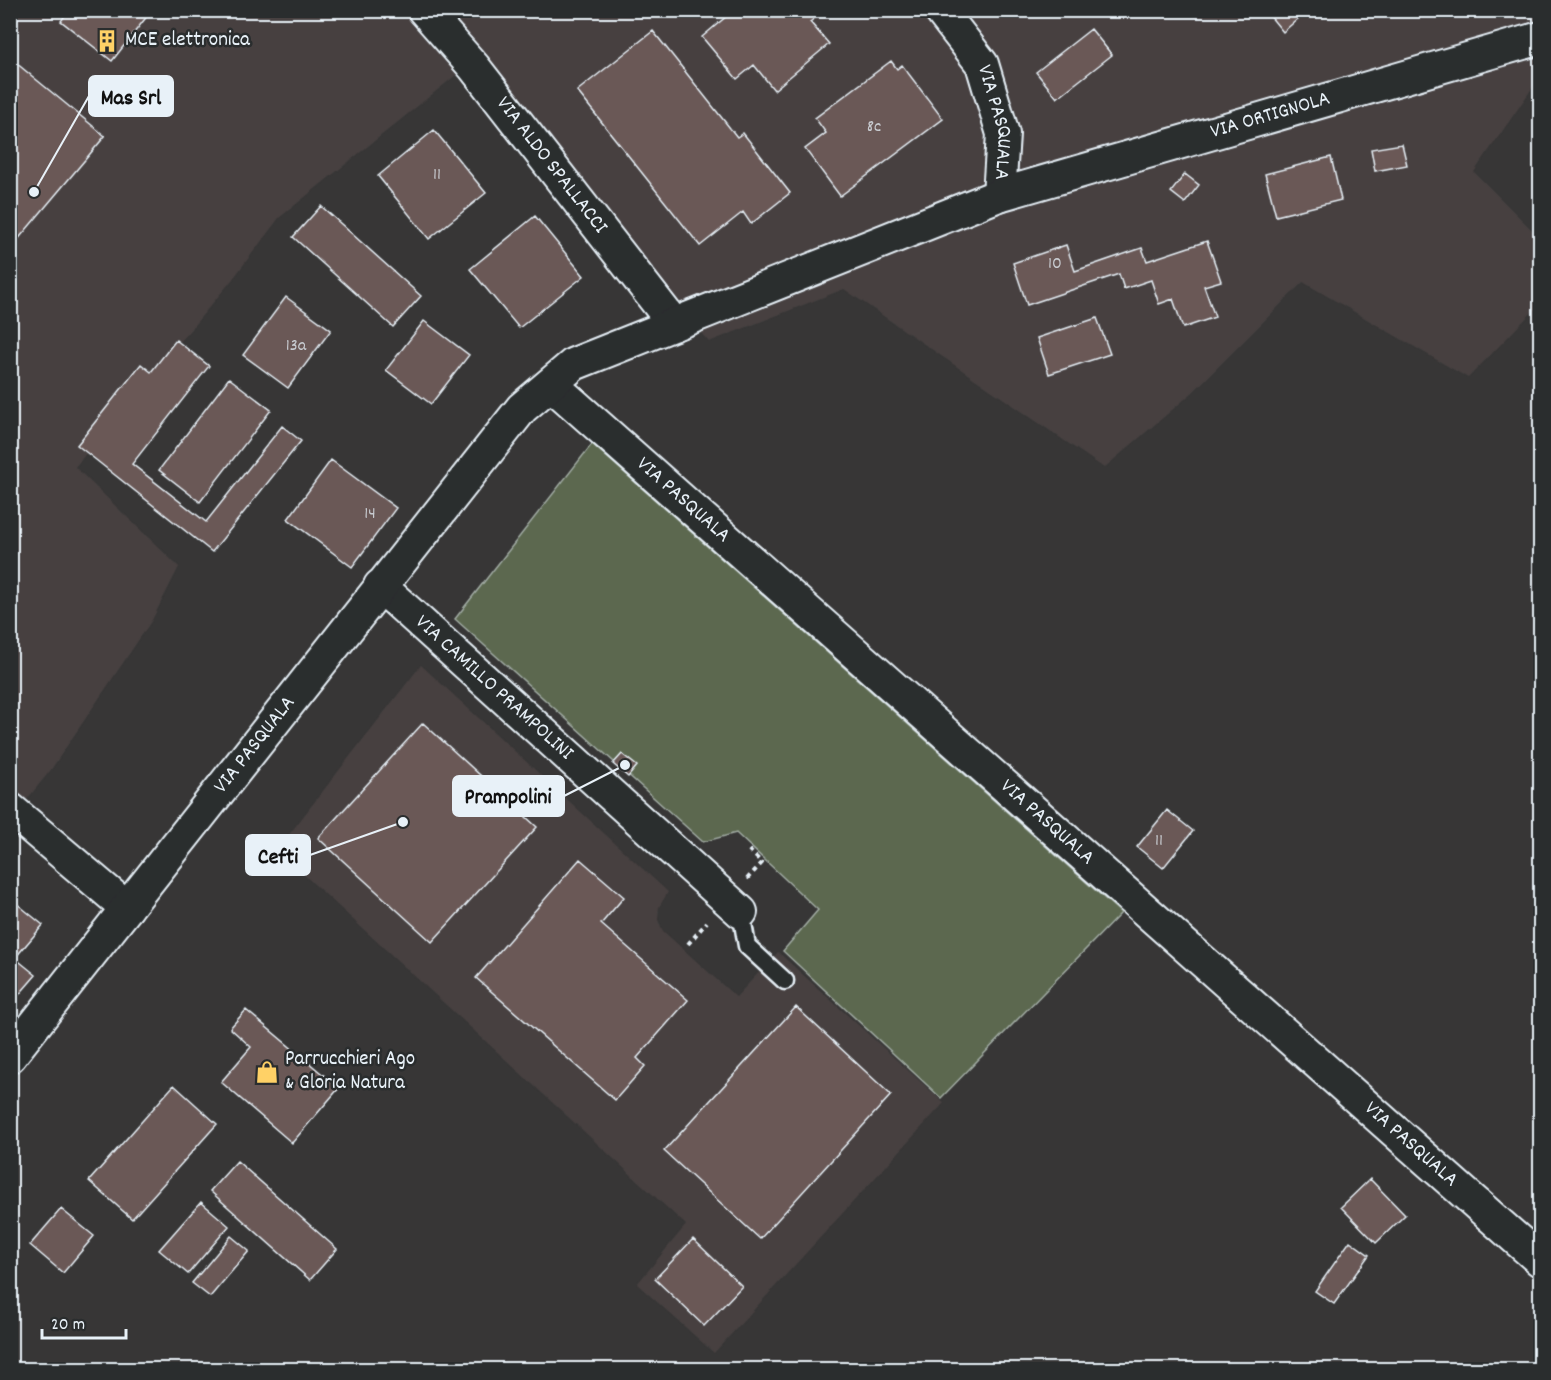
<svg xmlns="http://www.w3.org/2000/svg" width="1551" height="1380" font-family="Dekko,sans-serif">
	<rect width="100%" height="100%" fill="#373636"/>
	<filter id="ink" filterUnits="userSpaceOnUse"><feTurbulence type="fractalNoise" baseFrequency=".0167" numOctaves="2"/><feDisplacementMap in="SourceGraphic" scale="12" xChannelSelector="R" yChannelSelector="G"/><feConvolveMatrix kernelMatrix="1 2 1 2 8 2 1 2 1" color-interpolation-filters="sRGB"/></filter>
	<g filter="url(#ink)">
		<path fill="#464040" d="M 11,11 L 1540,11 L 1540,77 L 1474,172 L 1540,238 L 1540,304 L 1468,378 L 1303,282 L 1192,393 L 1104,468 L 844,289 L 709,342 L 466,67 L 279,218 L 232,280 L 75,467 L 179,567 L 152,620 L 50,771 L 11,819 Z
			M 421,665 L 668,892 L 659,907 L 658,920 L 663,931 L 736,997 L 778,952 L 944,1103 L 714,1353 L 637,1284 L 686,1225 L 277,850 Z"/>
		<path fill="#5b6850" stroke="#a2aca4" stroke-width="1.5" d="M 592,444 L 1121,913 L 941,1098 L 783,951 L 818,910 L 736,833 L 703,842 L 455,619 Z"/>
		<path fill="#6a5856" stroke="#e8f1f8" stroke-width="1.5" d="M 69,10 L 152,10 L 112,61 L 61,21 Z
			M 734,10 L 824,10 L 810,22 L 829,44 L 774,90 L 754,65 L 737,79 L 702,37 Z
			M 1265,10 L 1308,10 L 1283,32 Z
			M 1091,29 L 1112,55 L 1057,98 L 1036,72 Z
			M 653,31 L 737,137 L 743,133 L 790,193 L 751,224 L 743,212 L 700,246 L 577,91 Z
			M 10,58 L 105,136 L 10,249 Z
			M 891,61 L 897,69 L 902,65 L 943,119 L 840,196 L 805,149 L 826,133 L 815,118 Z
			M 434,130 L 486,193 L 429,239 L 378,176 Z
			M 1402,144 L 1407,165 L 1375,171 L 1371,149 Z
			M 1331,157 L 1341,200 L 1276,216 L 1265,174 Z
			M 1185,174 L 1199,185 L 1185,203 L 1171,192 Z
			M 321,206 L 421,296 L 393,327 L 293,237 Z
			M 535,216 L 584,276 L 519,328 L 470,269 Z
			M 1207,241 L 1221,281 L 1204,286 L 1215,317 L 1183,328 L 1173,299 L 1159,304 L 1151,280 L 1124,289 L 1119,274 L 1027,305 L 1013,263 L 1066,245 L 1075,271 L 1142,248 L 1147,261 Z
			M 286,297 L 331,330 L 288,388 L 243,355 Z
			M 1097,318 L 1110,354 L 1049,374 L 1037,338 Z
			M 424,321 L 469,355 L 431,404 L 386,370 Z
			M 176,340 L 209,366 L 132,464 L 206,522 L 282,426 L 301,441 L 212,552 L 77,445 L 141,364 L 151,372 Z
			M 229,378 L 271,410 L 200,502 L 159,470 Z
			M 331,460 L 396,508 L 352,567 L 288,519 Z
			M 423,723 L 537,827 L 432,942 L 318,838 Z
			M 622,754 L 637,766 L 628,777 L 613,764 Z
			M 1167,810 L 1193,831 L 1163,868 L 1137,847 Z
			M 580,859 L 624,897 L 601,924 L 688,1000 L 637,1058 L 645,1066 L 615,1100 L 476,978 Z
			M 10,898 L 43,925 L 15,958 L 36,975 L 10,1005 Z
			M 796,1007 L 891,1095 L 760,1239 L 664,1151 Z
			M 246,1010 L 339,1088 L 292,1143 L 221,1082 L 251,1047 L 230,1028 Z
			M 174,1085 L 217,1124 L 132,1219 L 89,1181 Z
			M 237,1161 L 337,1249 L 310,1280 L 210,1191 Z
			M 1370,1179 L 1405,1215 L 1376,1243 L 1341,1207 Z
			M 201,1202 L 229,1226 L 188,1274 L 159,1250 Z
			M 61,1209 L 94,1236 L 63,1273 L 30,1245 Z
			M 231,1236 L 249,1251 L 210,1297 L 192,1283 Z
			M 693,1239 L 742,1286 L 704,1326 L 655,1279 Z
			M 1350,1241 L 1369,1255 L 1334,1304 L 1315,1291 Z"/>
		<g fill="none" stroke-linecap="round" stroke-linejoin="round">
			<g stroke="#e8f1f8" stroke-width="21">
				<path id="lane" d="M 741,912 L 747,946 L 785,981"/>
			</g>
			<g stroke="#e8f1f8" stroke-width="36">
				<g id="street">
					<path id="s1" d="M 424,10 L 474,67 L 674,324"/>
					<path id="s2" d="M 940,10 L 982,64 L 1003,134 L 999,195"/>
					<path id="s3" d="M 551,384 L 1540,1260"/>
					<path id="s4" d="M 380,586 L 741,912"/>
					<path d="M 10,809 L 127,908"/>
					<path id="s5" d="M 10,1056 L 522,408 L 574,364 L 999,195 L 1540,38"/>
				</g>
			</g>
			<path stroke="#e8f1f8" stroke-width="4" stroke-dasharray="4.5 4.5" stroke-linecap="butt" d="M 747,879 L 762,863 L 748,849
				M 688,944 L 707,922"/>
			<use href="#lane" stroke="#2a2d2e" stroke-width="16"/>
			<use href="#street" stroke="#2a2d2e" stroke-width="32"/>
		</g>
	</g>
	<defs>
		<g id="building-bare" transform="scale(1.8)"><path d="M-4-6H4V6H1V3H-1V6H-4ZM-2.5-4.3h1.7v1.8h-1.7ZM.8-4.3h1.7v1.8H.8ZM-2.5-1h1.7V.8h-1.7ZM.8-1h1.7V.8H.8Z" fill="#ffd166" stroke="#2a2d2e" stroke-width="2.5" paint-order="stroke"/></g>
		<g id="shop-bare" transform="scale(1.8)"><path d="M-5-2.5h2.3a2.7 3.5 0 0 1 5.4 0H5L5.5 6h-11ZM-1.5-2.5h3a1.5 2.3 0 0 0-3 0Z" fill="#ffd166" stroke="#2a2d2e" stroke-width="2.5" paint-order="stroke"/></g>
	</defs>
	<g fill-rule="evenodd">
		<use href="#building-bare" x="107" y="41"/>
		<use href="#shop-bare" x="267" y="1072"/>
	</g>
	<g text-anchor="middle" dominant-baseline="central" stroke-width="5" stroke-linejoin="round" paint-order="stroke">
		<g font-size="18" fill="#c8cbd0">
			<text x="874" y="127">8c</text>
			<text x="437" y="175">11</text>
			<text x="1055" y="264">10</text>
			<text x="296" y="346">13a</text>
			<text x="370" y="514">14</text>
			<text x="1159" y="841">11</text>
		</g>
		<g font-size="21" fill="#e8f1f8" stroke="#2a2d2e" text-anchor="start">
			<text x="125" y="41">MCE elettronica</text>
			<text x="285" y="1060">Parrucchieri Ago<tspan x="285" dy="24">&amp; Gloria Natura</tspan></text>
		</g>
		<g font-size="21" fill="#e8f1f8" stroke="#2a2d2e">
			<text stroke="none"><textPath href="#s5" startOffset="1634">VIA ORTIGNOLA</textPath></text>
			<text stroke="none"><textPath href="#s2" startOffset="129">VIA PASQUALA</textPath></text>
			<text stroke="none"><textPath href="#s1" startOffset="201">VIA ALDO SPALLACCI</textPath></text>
			<text stroke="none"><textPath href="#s3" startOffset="176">VIA PASQUALA</textPath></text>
			<text stroke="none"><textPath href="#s4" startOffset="153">VIA CAMILLO PRAMPOLINI</textPath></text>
			<text stroke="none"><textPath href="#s5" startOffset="396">VIA PASQUALA</textPath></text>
			<text stroke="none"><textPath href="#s3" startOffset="662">VIA PASQUALA</textPath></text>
			<text stroke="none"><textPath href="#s3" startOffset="1148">VIA PASQUALA</textPath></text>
		</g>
	</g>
	<path fill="none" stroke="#e8f1f8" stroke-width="2" d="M34 192L89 96M625 765L564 796M403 822L310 855"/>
	<g fill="#e8f1f8" stroke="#2a2d2e" stroke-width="2">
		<circle cx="34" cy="192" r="6"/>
		<circle cx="625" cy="765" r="6"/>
		<circle cx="403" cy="822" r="6"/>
	</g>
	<g fill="#e8f1f8" stroke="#e8f1f8" stroke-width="2">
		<rect x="89" y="76" width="84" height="40" rx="6"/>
		<rect x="453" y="776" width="111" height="40" rx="6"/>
		<rect x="246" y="835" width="64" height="40" rx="6"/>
	</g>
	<g font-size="22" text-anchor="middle" font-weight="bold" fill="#111">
		<text x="131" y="104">Mas Srl</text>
		<text x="508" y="803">Prampolini</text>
		<text x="278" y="863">Cefti</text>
	</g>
	<rect width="1551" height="1380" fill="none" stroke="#2a2d2e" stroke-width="36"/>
	<rect x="18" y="18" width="1515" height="1344" fill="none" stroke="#e8f1f8" stroke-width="2" filter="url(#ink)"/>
	<path d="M42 1329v9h84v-9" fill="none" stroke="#e8f1f8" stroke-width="3"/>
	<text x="51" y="1329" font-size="18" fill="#e8f1f8" stroke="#2a2d2e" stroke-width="4.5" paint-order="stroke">20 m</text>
</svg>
